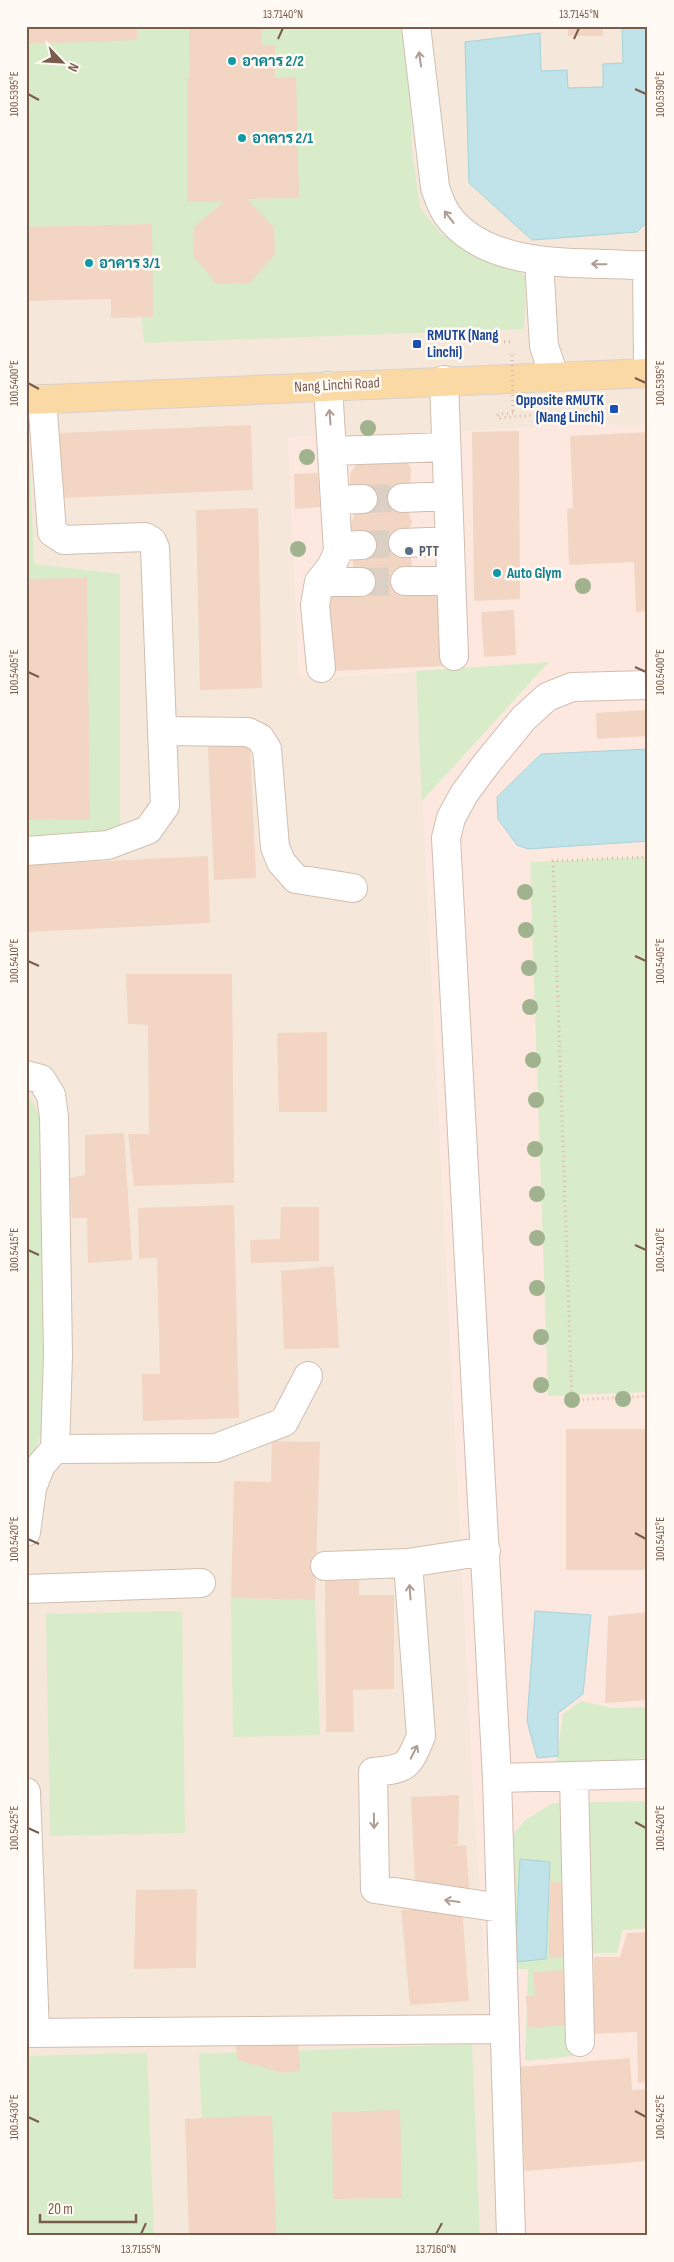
<svg xmlns="http://www.w3.org/2000/svg" width="674" height="2262" font-family="'Sofia Sans Condensed',Sarabun,sans-serif">
	<rect width="100%" height="100%" fill="#fdf6ec"/>
	<path fill="#f5e8da" d="M 26,26 L 648,26 L 648,2236 L 26,2236 Z"/>
	<path fill="#fde8e0" d="M 570,424 L 648,425 L 648,2236 L 502,2236 L 499,2159 L 474,1807 L 416,672 L 299,679 L 288,437 L 457,432 Z"/>
	<path fill="#d8ecc9" d="M 26,26 L 408,26 L 412,151 L 420,208 L 441,234 L 526,276 L 524,329 L 144,343 L 138,281 L 26,270 Z
		M 26,437 L 29,437 L 34,564 L 120,574 L 120,830 L 26,836 Z
		M 549,662 L 422,801 L 416,671 Z
		M 648,857 L 648,1392 L 548,1396 L 530,862 Z
		M 26,1096 L 29,1096 L 42,1121 L 44,1425 L 26,1477 Z
		M 231,1598 L 315,1600 L 320,1735 L 233,1737 Z
		M 182,1611 L 185,1833 L 50,1836 L 46,1614 Z
		M 581,1701 L 611,1708 L 648,1707 L 648,1752 L 644,1758 L 620,1761 L 556,1765 L 563,1714 Z
		M 648,1801 L 648,1928 L 623,1930 L 617,1953 L 591,1953 L 585,2055 L 525,2061 L 528,1969 L 509,1969 L 514,1834 L 524,1821 L 553,1803 Z
		M 472,2044 L 480,2236 L 206,2236 L 199,2054 Z
		M 147,2053 L 154,2236 L 26,2236 L 26,2056 Z"/>
	<path fill="#bfe3e8" stroke="#a5d3da" d="M 622,26 L 648,26 L 648,221 L 637,232 L 532,240 L 469,183 L 465,42 L 540,33 L 541,71 L 567,70 L 568,88 L 603,87 L 603,64 L 623,63 Z
		M 648,749 L 648,841 L 528,849 L 517,845 L 498,819 L 497,797 L 541,754 Z
		M 535,1611 L 591,1615 L 583,1694 L 558,1713 L 558,1756 L 537,1758 L 527,1721 Z
		M 520,1859 L 550,1862 L 546,1959 L 515,1962 Z"/>
	<path fill="#f3d5c3" d="M 26,26 L 137,26 L 137,40 L 26,44 Z
		M 189,26 L 262,26 L 262,45 L 275,45 L 275,78 L 296,77 L 299,198 L 247,199 L 274,227 L 275,254 L 249,284 L 216,283 L 193,256 L 194,227 L 225,201 L 187,202 L 187,76 L 190,79 Z
		M 568,26 L 603,26 L 603,36 L 568,36 Z
		M 152,224 L 153,317 L 111,318 L 111,299 L 26,301 L 26,227 Z
		M 251,425 L 253,490 L 60,498 L 58,433 Z
		M 519,431 L 520,599 L 474,601 L 472,432 Z
		M 648,432 L 648,611 L 636,612 L 634,562 L 569,565 L 567,509 L 573,508 L 570,436 Z
		M 360,458 L 401,459 L 408,463 L 411,469 L 410,484 L 407,489 L 408,510 L 412,523 L 409,529 L 402,534 L 411,559 L 412,566 L 410,570 L 440,588 L 444,666 L 332,671 L 329,594 L 353,571 L 353,533 L 350,526 L 357,509 L 350,484 L 350,474 L 355,466 L 361,464 Z
		M 318,473 L 320,507 L 295,509 L 294,474 Z
		M 258,508 L 262,688 L 200,690 L 196,510 Z
		M 87,578 L 90,819 L 26,820 L 26,579 Z
		M 514,610 L 516,655 L 484,657 L 481,612 Z
		M 645,710 L 646,736 L 597,739 L 596,713 Z
		M 250,744 L 256,878 L 214,880 L 208,747 Z
		M 208,856 L 210,923 L 26,932 L 26,865 Z
		M 126,974 L 232,974 L 234,1183 L 134,1186 L 128,1134 L 149,1134 L 148,1025 L 128,1024 Z
		M 327,1032 L 327,1112 L 279,1112 L 277,1033 Z
		M 124,1133 L 132,1260 L 88,1263 L 87,1218 L 72,1218 L 70,1178 L 85,1175 L 85,1135 Z
		M 234,1205 L 239,1418 L 143,1421 L 142,1374 L 160,1374 L 157,1258 L 139,1259 L 138,1208 Z
		M 281,1207 L 319,1207 L 319,1261 L 251,1263 L 250,1240 L 280,1239 Z
		M 334,1266 L 339,1348 L 284,1349 L 281,1271 Z
		M 566,1429 L 648,1429 L 648,1570 L 566,1570 Z
		M 272,1441 L 320,1442 L 315,1600 L 231,1598 L 234,1481 L 271,1482 Z
		M 359,1580 L 359,1595 L 394,1595 L 394,1689 L 353,1690 L 354,1732 L 326,1732 L 325,1581 Z
		M 648,1612 L 648,1700 L 605,1703 L 608,1616 Z
		M 459,1795 L 458,1845 L 445,1847 L 466,1845 L 470,1900 L 416,1905 L 411,1797 Z
		M 549,1881 L 571,1884 L 573,1957 L 549,1958 Z
		M 197,1889 L 196,1968 L 134,1969 L 136,1890 Z
		M 462,1906 L 469,2001 L 410,2005 L 401,1910 Z
		M 648,1932 L 648,2082 L 638,2083 L 637,2032 L 593,2034 L 594,1957 L 620,1957 L 627,1933 Z
		M 573,1969 L 577,2024 L 528,2028 L 526,1996 L 535,1995 L 533,1972 Z
		M 298,2039 L 300,2071 L 282,2073 L 238,2060 L 235,2041 Z
		M 630,2058 L 632,2090 L 648,2089 L 648,2161 L 525,2171 L 518,2067 Z
		M 400,2110 L 402,2198 L 333,2199 L 332,2112 Z
		M 272,2115 L 276,2236 L 189,2236 L 185,2119 Z"/>
	<g fill="none" stroke-linecap="round" stroke-linejoin="round">
		<path stroke="#dcd0c4" stroke-width="28" stroke-dasharray="28 14" stroke-linecap="butt" d="M 363,499 L 402,498
			M 362,545 L 403,543
			M 361,582 L 405,581"/>
		<g stroke="#d1beb0" stroke-width="30">
			<path id="minor" d="M 416,26 L 435,187 C 439,199 443,211 452,221 C 488,262 555,263 606,264 C 620,264 634,266 648,265
				M 539,260 L 544,346 L 554,376
				M 647,265 L 648,363
				M 444,380 L 454,656
				M 332,451 L 446,447
				M 402,498 L 448,496
				M 336,500 L 363,499
				M 403,543 L 450,541
				M 338,546 L 362,545
				M 405,581 L 451,581
				M 319,582 L 361,582
				M 321,668 L 315,605 L 319,582 L 331,567 L 338,552 L 328,386
				M 162,731 L 248,732 L 260,738 L 267,749 L 275,847 L 281,862 L 296,879 L 353,888
				M 26,851 L 108,845 L 148,830 L 165,806 L 155,548 L 152,541 L 145,537 L 64,540 L 52,532 L 42,399
				M 26,1075 L 41,1079 L 51,1095 L 54,1117 L 58,1355 L 55,1449 L 41,1465 L 32,1488 L 26,1532
				M 55,1449 L 216,1448 L 284,1422 L 308,1376
				M 408,1563 L 421,1736 C 408,1768 406,1769 373,1772 L 375,1889 L 501,1908
				M 325,1566 L 408,1563 L 486,1551
				M 26,1589 L 201,1583
				M 574,1776 L 580,2042
				M 497,1778 L 648,1774
				M 26,1792 L 35,2033
				M 26,2033 L 504,2029
				M 511,2236 L 497,1778 L 446,838 L 451,818 L 464,794 L 487,763 L 523,719 L 547,697 L 572,687 L 648,685"/>
		</g>
		<g stroke="#dad1cd" stroke-width="30">
			<path id="major" d="M 26,400 L 648,373"/>
		</g>
		<path stroke="#d9b8a5" stroke-width="3" stroke-dasharray="1 4" stroke-linecap="butt" d="M 464,341 L 514,342
			M 513,413 L 500,414 L 497,416 L 500,418 L 535,415 L 548,418
			M 648,857 L 553,861 L 572,1400 L 648,1396"/>
		<use href="#minor" stroke="#fff" stroke-width="28"/>
		<use href="#major" stroke="#fbd9a5" stroke-width="28"/>
		<path stroke="#d9b8a5" stroke-width="3" stroke-dasharray="1 4" stroke-linecap="butt" d="M 512,355 L 513,413"/>
	</g>
	<g fill="#a0b28e">
		<circle cx="368" cy="428" r="8"/>
		<circle cx="307" cy="457" r="8"/>
		<circle cx="298" cy="549" r="8"/>
		<circle cx="583" cy="586" r="8"/>
		<circle cx="525" cy="892" r="8"/>
		<circle cx="526" cy="930" r="8"/>
		<circle cx="529" cy="968" r="8"/>
		<circle cx="530" cy="1007" r="8"/>
		<circle cx="533" cy="1060" r="8"/>
		<circle cx="536" cy="1100" r="8"/>
		<circle cx="535" cy="1149" r="8"/>
		<circle cx="537" cy="1194" r="8"/>
		<circle cx="537" cy="1238" r="8"/>
		<circle cx="537" cy="1288" r="8"/>
		<circle cx="541" cy="1337" r="8"/>
		<circle cx="541" cy="1385" r="8"/>
		<circle cx="623" cy="1399" r="8"/>
		<circle cx="572" cy="1400" r="8"/>
	</g>
	<defs><path id="oneway-shaft" d="M-6 0H5M1.5-3L5.5 0L1.5 3" fill="none" stroke-width="1.6" stroke-linecap="round" stroke-linejoin="round" transform="scale(1.25)"/></defs>
	<g stroke="#af9d94">
		<use href="#oneway-shaft" transform="translate(420 59) rotate(-98)"/>
		<use href="#oneway-shaft" transform="translate(449 217) rotate(-128)"/>
		<use href="#oneway-shaft" transform="translate(599 264) rotate(-179)"/>
		<use href="#oneway-shaft" transform="translate(330 417) rotate(-94)"/>
		<use href="#oneway-shaft" transform="translate(410 1592) rotate(-94)"/>
		<use href="#oneway-shaft" transform="translate(414 1752) rotate(-63)"/>
		<use href="#oneway-shaft" transform="translate(374 1821) rotate(89)"/>
		<use href="#oneway-shaft" transform="translate(452 1901) rotate(-172)"/>
	</g>
	<path fill="none" stroke="#7a5c4d" stroke-width="2" d="M 278,39 L 283,28M 574,39 L 579,28M 635,89 L 646,94M 28,94 L 39,100M 635,378 L 646,383M 28,383 L 39,389M 635,667 L 646,672M 28,672 L 39,677M 635,956 L 646,961M 28,961 L 39,966M 635,1245 L 646,1250M 28,1250 L 39,1255M 635,1533 L 646,1539M 28,1539 L 39,1544M 635,1822 L 646,1828M 28,1828 L 39,1833M 635,2111 L 646,2117M 28,2117 L 39,2122M 141,2234 L 146,2223M 436,2234 L 442,2223"/>
	<g fill="#0f9aa8" stroke="#fffaf3" stroke-width="2">
		<circle cx="232" cy="61" r="5"/>
		<circle cx="242" cy="138" r="5"/>
		<circle cx="89" cy="263" r="5"/>
		<circle cx="497" cy="573" r="5"/>
	</g>
	<g fill="#1a4fb4" stroke="#fffaf3" stroke-width="2">
		<rect x="412" y="339" width="10" height="10" rx="2.5"/>
		<rect x="609" y="404" width="10" height="10" rx="2.5"/>
	</g>
	<circle fill="#5c6f8a" stroke="#fffaf3" stroke-width="2" cx="409" cy="551" r="5"/>
	<g text-anchor="middle" dominant-baseline="central" stroke-width="5" stroke-linejoin="round" paint-order="stroke">
		<g font-size="15" font-weight="bold" fill="#0d838f" stroke="#fffaf3" text-anchor="start">
			<text x="242" y="61">อาคาร 2/2</text>
			<text x="252" y="138">อาคาร 2/1</text>
			<text x="99" y="263">อาคาร 3/1</text>
			<text x="507" y="573">Auto Glym</text>
		</g>
		<g font-size="15" font-weight="bold" fill="#164399" stroke="#fffaf3" text-anchor="start">
			<text x="427" y="335">RMUTK (Nang<tspan x="427" dy="17">Linchi)</tspan></text>
			<text x="604" y="400" text-anchor="end">Opposite RMUTK<tspan x="604" dy="17">(Nang Linchi)</tspan></text>
		</g>
		<g font-size="15" fill="#7a5c4d" stroke="#fffaf3">
			<text transform="translate(337 385) rotate(-3)">Nang Linchi Road</text>
		</g>
		<g font-size="15" font-weight="bold" fill="#4e5e75" stroke="#fffaf3" text-anchor="start">
			<text x="419" y="551">PTT</text>
		</g>
	</g>
	<rect width="674" height="2262" fill="none" stroke="#fffaf3" stroke-width="55"/>
	<g transform="translate(62 62) rotate(115)" stroke="#fffaf3" stroke-width="4" paint-order="stroke">
	<path d="M0-4L9 19L0 12L-9 19Z" fill="#7a5c4d"/>
	<text y="-8" font-size="14" font-weight="bold" text-anchor="middle" fill="#7a5c4d">N</text>
	</g>
	<path d="M40 2214v8h96v-8" fill="none" stroke="#7a5c4d" stroke-width="2.5"/>
	<text x="48" y="2214" font-size="15" fill="#7a5c4d" stroke="#fffaf3" stroke-width="4" paint-order="stroke">20 m</text>
	<rect x="28" y="28" width="618" height="2206" fill="none" stroke="#7a5c4d" stroke-width="2"/>
	<g font-size="12" text-anchor="middle" fill="#7a5c4d">
		<text x="283" y="18">13.7140°N</text>
		<text x="579" y="18">13.7145°N</text>
		<text transform="translate(660 94) rotate(-90)" y="4">100.5390°E</text>
		<text transform="translate(14 94) rotate(-90)" y="4">100.5395°E</text>
		<text transform="translate(660 383) rotate(-90)" y="4">100.5395°E</text>
		<text transform="translate(14 383) rotate(-90)" y="4">100.5400°E</text>
		<text transform="translate(660 672) rotate(-90)" y="4">100.5400°E</text>
		<text transform="translate(14 672) rotate(-90)" y="4">100.5405°E</text>
		<text transform="translate(660 961) rotate(-90)" y="4">100.5405°E</text>
		<text transform="translate(14 961) rotate(-90)" y="4">100.5410°E</text>
		<text transform="translate(660 1250) rotate(-90)" y="4">100.5410°E</text>
		<text transform="translate(14 1250) rotate(-90)" y="4">100.5415°E</text>
		<text transform="translate(660 1539) rotate(-90)" y="4">100.5415°E</text>
		<text transform="translate(14 1539) rotate(-90)" y="4">100.5420°E</text>
		<text transform="translate(660 1828) rotate(-90)" y="4">100.5420°E</text>
		<text transform="translate(14 1828) rotate(-90)" y="4">100.5425°E</text>
		<text transform="translate(660 2117) rotate(-90)" y="4">100.5425°E</text>
		<text transform="translate(14 2117) rotate(-90)" y="4">100.5430°E</text>
		<text x="141" y="2253">13.7155°N</text>
		<text x="436" y="2253">13.7160°N</text>
	</g>
</svg>
